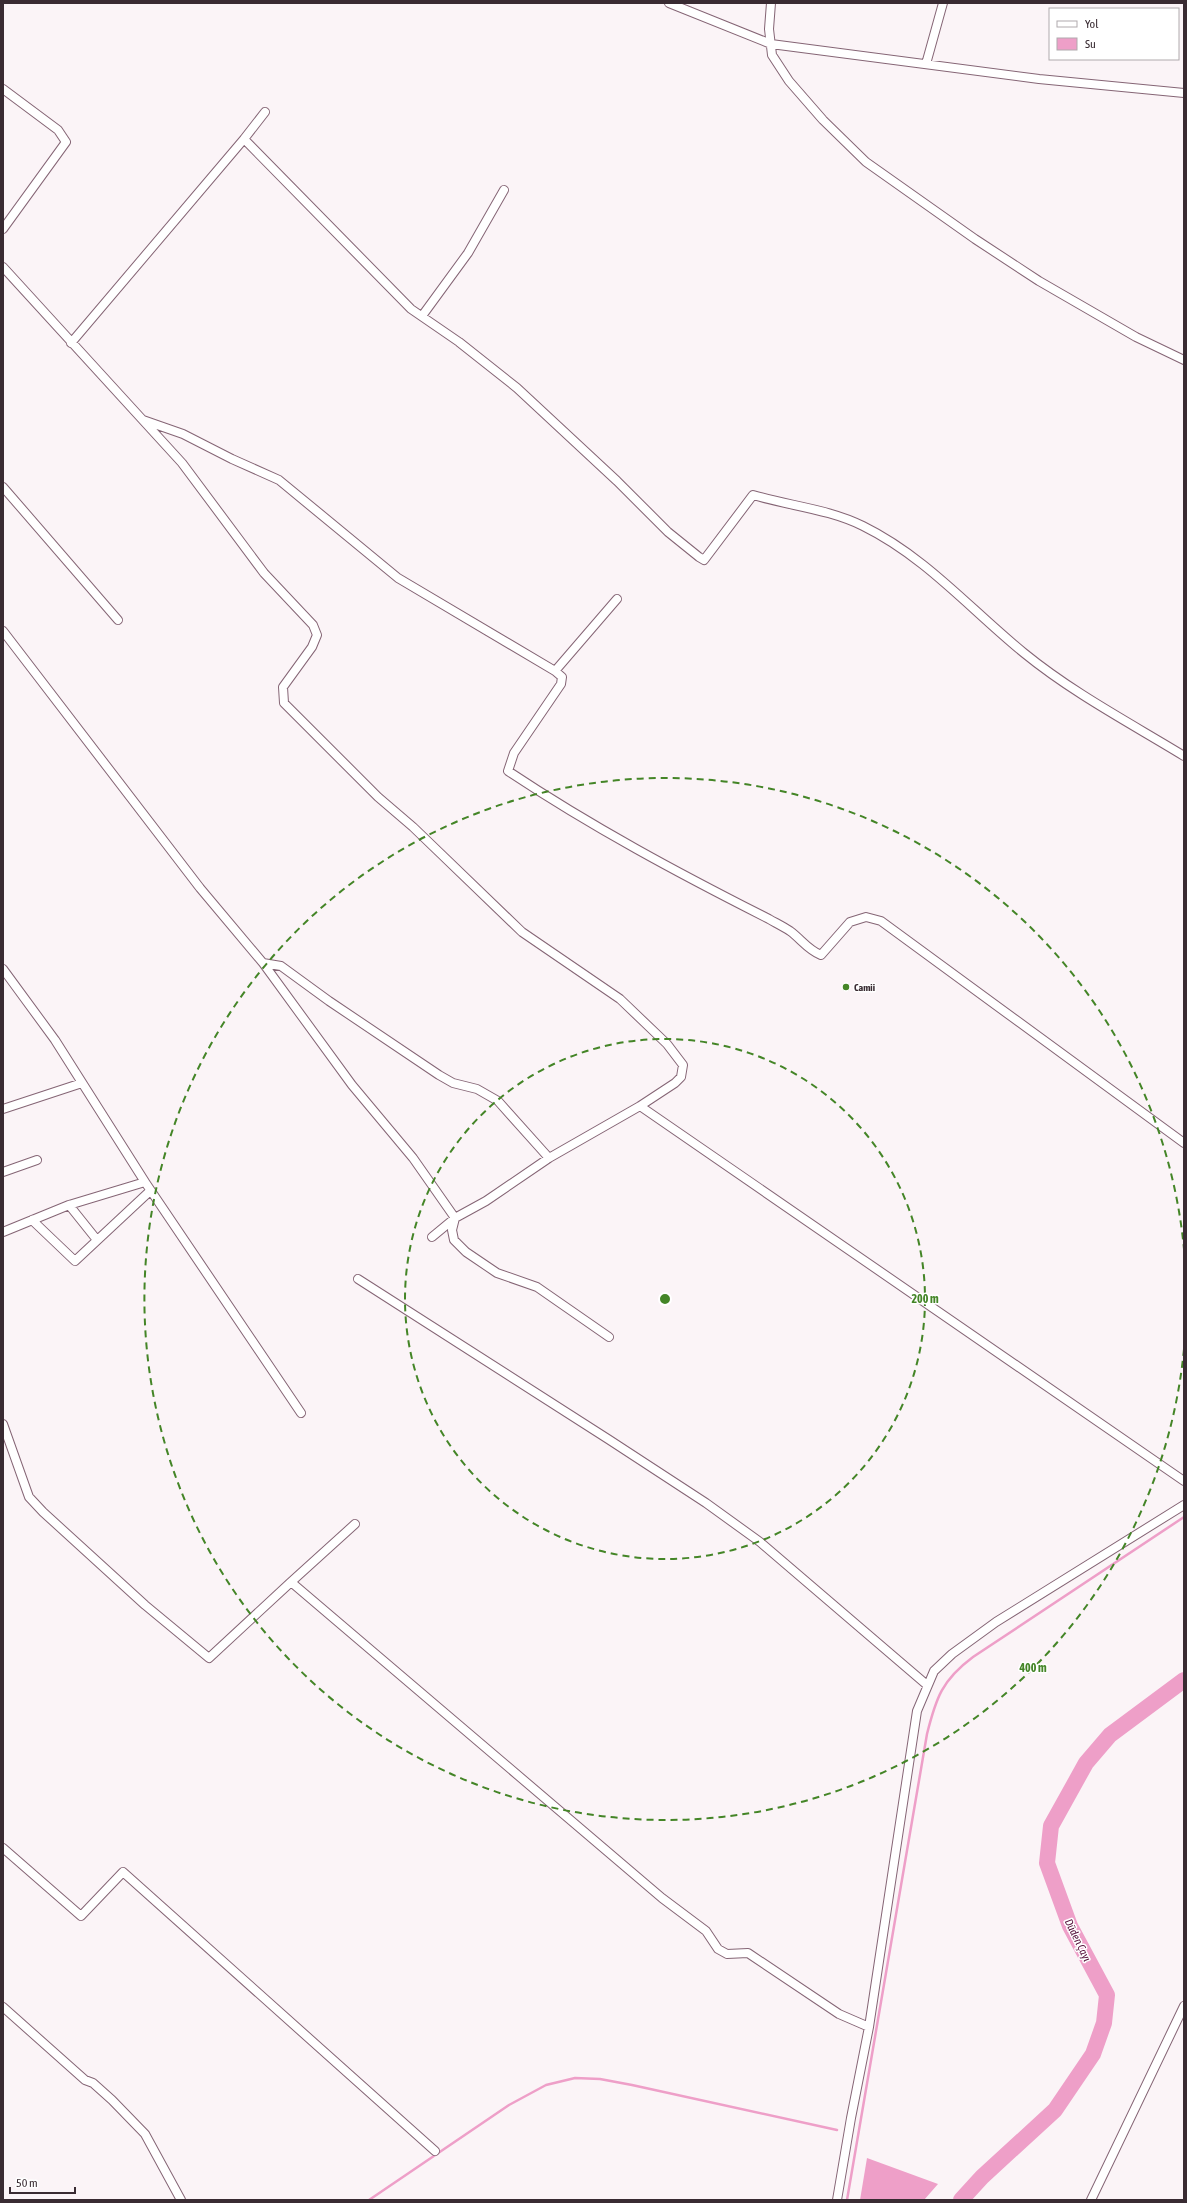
<svg xmlns="http://www.w3.org/2000/svg" width="1187" height="2203" font-family="'Asap Condensed',sans-serif">
	<rect width="100%" height="100%" fill="#fbf4f7"/>
	<path fill="#ee9fc8" d="M 867,2158 L 938,2184 L 924,2200 L 860,2200 Z"/>
	<g fill="none" stroke-linecap="round" stroke-linejoin="round">
		<path stroke="#ee9fc8" stroke-width="2.5" d="M 964,2197 L 964,2200
			M 369,2200 L 509,2105 L 546,2085 L 575,2078 L 600,2079 L 632,2085 L 837,2130
			M 847,2200 L 927,1734 C 936,1698 942,1680 973,1657 L 1184,1517"/>
		<path stroke="#ee9fc8" stroke-width="16" d="M 961,2200 L 982,2177 L 1055,2110 L 1093,2054 L 1104,2023 L 1107,1995 L 1070,1926 L 1047,1863 L 1051,1826 L 1086,1763 L 1110,1735 L 1184,1680"/>
		<g stroke="#856575" stroke-width="10">
			<path id="minor" d="M 669,3 L 771,44 L 1039,79 L 1184,93
				M 771,3 L 769,29 L 772,55 L 789,81 L 823,120 L 866,162 L 975,239 L 1039,281 L 1136,337 L 1184,360
				M 926,64 L 943,3
				M 3,89 L 58,130 L 66,142 L 3,229
				M 244,139 L 411,309 L 459,342 L 517,388 L 617,481 L 668,532 L 699,557 L 704,560 L 753,495 C 790,506 829,509 863,526 C 926,557 971,610 1024,653 C 1073,693 1130,723 1184,756
				M 3,267 L 182,463 L 264,573 L 313,625 L 317,635 L 312,647 L 283,687 L 284,703 L 378,797 L 413,827 L 522,932 L 620,999 L 667,1044 L 683,1065 L 681,1077 L 675,1083 L 640,1106 L 1184,1481
				M 422,316 L 468,253 L 504,190
				M 71,343 L 244,139 L 265,112
				M 143,420 L 183,434 L 232,459 L 279,480 L 398,578 L 555,671 L 562,677 L 561,684 L 514,753 L 508,771 C 592,827 680,874 769,919 C 776,923 784,927 790,931 C 801,939 808,950 821,955 L 850,922 L 866,917 L 881,921 L 1184,1143
				M 3,487 L 118,620
				M 3,631 L 200,888 L 263,963
				M 555,671 L 617,599
				M 3,969 L 55,1040 L 145,1182 L 69,1205 L 3,1232
				M 3,1109 L 82,1083
				M 549,1158 L 498,1101 L 477,1089 L 453,1083 L 439,1075 L 329,1001 L 281,966 L 263,963 L 352,1085 L 413,1158 L 455,1218 L 486,1201 L 549,1158 L 640,1106
				M 3,1172 L 37,1160
				M 145,1182 L 301,1413
				M 69,1205 L 97,1240
				M 32,1220 L 75,1261 L 150,1191
				M 432,1237 L 455,1218 L 452,1230 L 454,1240 L 466,1252 L 497,1273 L 537,1287 L 609,1337
				M 358,1279 L 608,1439 L 706,1503 L 760,1542 L 927,1685
				M 3,1424 L 29,1497 L 43,1512 L 145,1605 L 209,1658 L 291,1582
				M 355,1524 L 291,1582 L 662,1898 L 706,1931 L 718,1949 L 727,1954 L 748,1953 L 839,2014 L 869,2027
				M 3,1848 L 81,1916 L 123,1872 L 435,2151
				M 3,2007 L 85,2080 L 93,2083 L 112,2100 L 145,2134 L 181,2200
				M 837,2200 L 851,2118 L 869,2027 L 917,1711 L 934,1671 L 952,1654 L 996,1622 L 1184,1505
				M 1091,2200 L 1184,2006"/>
		</g>
		<use href="#minor" stroke="#fff" stroke-width="8"/>
	</g>
	<g fill="none" stroke="#448527" stroke-width="2" stroke-dasharray="7 5">
		<circle cx="665" cy="1299" r="260"/>
		<path d="M1184 1349A521 521 0 1 1 1184 1249"/>
	</g>
	<circle fill="#448527" stroke="#fff" stroke-width="1.5" cx="846" cy="987" r="4"/>
	<g text-anchor="middle" dominant-baseline="central" stroke-width="3" stroke-linejoin="round" paint-order="stroke">
		<g font-size="10" font-weight="bold" fill="#392b32" stroke="#fff" text-anchor="start">
			<text x="854" y="987">Camii</text>
		</g>
		<g font-size="11" font-style="italic" fill="#510c37" stroke="#fff">
			<text transform="translate(1078 1940) rotate(64)">Düden Çayı</text>
		</g>
	</g>
	<circle cx="665" cy="1299" r="6" fill="#448527" stroke="#fff" stroke-width="2"/>
	<g font-size="12" text-anchor="middle" font-weight="bold" fill="#448527" stroke="#fff" stroke-width="3" stroke-linejoin="round" paint-order="stroke">
		<text x="925" y="1303">200 m</text>
		<text x="1033" y="1672">400 m</text>
	</g>
	<rect width="1187" height="2203" fill="none" stroke="#392b32" stroke-width="8"/>
	<rect x="1049" y="8" width="130" height="52" fill="#ffffff" stroke="#b0aaad"/>
	<rect x="1057" y="21" width="20" height="6" fill="#ffffff" stroke="#b0aaad"/>
	<text x="1085" y="28" font-size="12" fill="#392b32">Yol</text>
	<rect x="1057" y="38" width="20" height="12" fill="#ee9fc8" stroke="#b0aaad"/>
	<text x="1085" y="48" font-size="12" fill="#392b32">Su</text>
	<path d="M10 2187v6h65v-6" fill="none" stroke="#392b32" stroke-width="2"/>
	<text x="16" y="2187" font-size="12" fill="#392b32" stroke="#ffffff" stroke-width="3" paint-order="stroke">50 m</text>
</svg>
